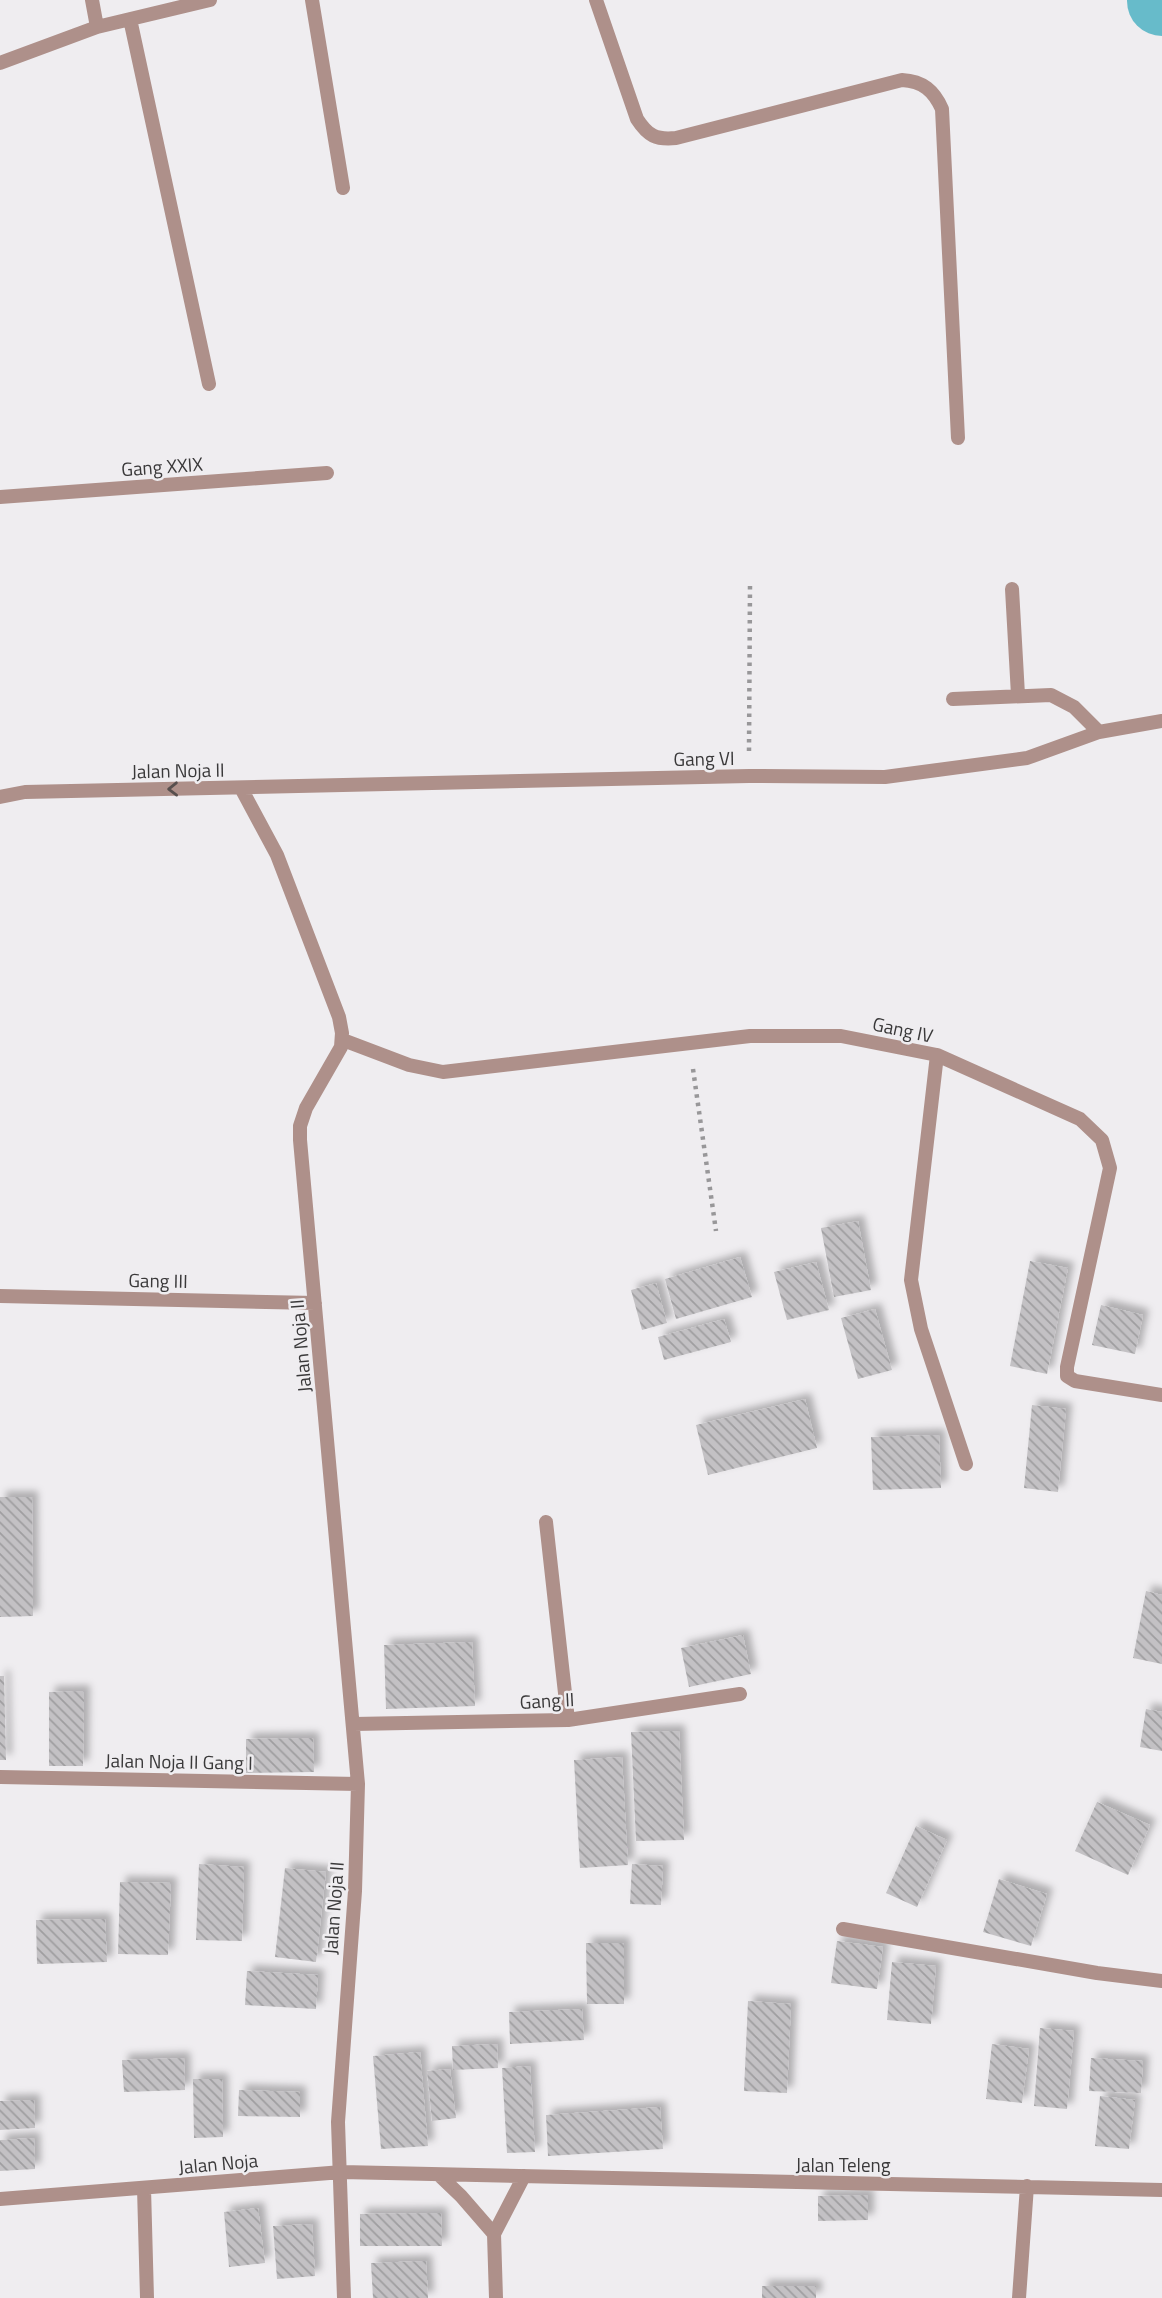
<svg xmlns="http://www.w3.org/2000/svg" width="1162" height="2298" font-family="'Titillium Web',sans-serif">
	<defs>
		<pattern id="building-back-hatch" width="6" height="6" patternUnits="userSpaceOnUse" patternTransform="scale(1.75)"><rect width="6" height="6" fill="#c3c1c4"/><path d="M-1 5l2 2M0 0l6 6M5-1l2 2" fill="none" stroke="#9f9ea0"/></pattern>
		<filter id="shadow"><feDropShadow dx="6" dy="-6" stdDeviation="3.5" flood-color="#0004"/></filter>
	</defs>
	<rect width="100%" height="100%" fill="#efedf0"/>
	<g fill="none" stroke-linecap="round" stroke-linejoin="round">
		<path stroke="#67bbca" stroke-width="70" d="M 1162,0 L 1162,1"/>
	</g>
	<path fill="url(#building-back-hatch)" filter="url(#shadow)" d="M 858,1221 L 871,1290 L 834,1297 L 821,1228 Z
		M 740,1257 L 752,1297 L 676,1319 L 665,1279 Z
		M 1030,1261 L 1068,1268 L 1047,1374 L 1010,1366 Z
		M 816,1262 L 829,1310 L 787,1320 L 774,1272 Z
		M 656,1283 L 667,1323 L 642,1330 L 631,1290 Z
		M 1101,1305 L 1143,1315 L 1135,1354 L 1092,1345 Z
		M 875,1309 L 892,1370 L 858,1379 L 841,1318 Z
		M 724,1319 L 731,1342 L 664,1360 L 658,1337 Z
		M 805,1399 L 817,1448 L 708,1475 L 696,1425 Z
		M 1032,1405 L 1066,1409 L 1058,1492 L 1024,1488 Z
		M 939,1435 L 941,1488 L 873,1490 L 871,1437 Z
		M 0,1497 L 32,1497 L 33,1616 L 0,1617 Z
		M 1146,1591 L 1162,1595 L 1162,1664 L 1133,1658 Z
		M 743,1635 L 751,1674 L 689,1687 L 681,1648 Z
		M 472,1642 L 475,1706 L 386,1709 L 384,1645 Z
		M 0,1676 L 4,1676 L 6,1760 L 0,1760 Z
		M 84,1691 L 83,1766 L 49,1766 L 49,1692 Z
		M 1146,1709 L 1162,1712 L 1162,1751 L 1140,1747 Z
		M 679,1731 L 684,1840 L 636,1841 L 631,1732 Z
		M 313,1738 L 314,1772 L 246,1773 L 246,1739 Z
		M 622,1757 L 628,1865 L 580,1868 L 574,1760 Z
		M 1097,1802 L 1150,1825 L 1128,1875 L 1075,1851 Z
		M 916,1826 L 947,1840 L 917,1907 L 886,1893 Z
		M 199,1864 L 244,1867 L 242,1941 L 196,1940 Z
		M 632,1864 L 663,1866 L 661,1905 L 630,1904 Z
		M 285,1868 L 326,1872 L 316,1962 L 275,1957 Z
		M 999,1879 L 1047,1894 L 1031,1946 L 983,1932 Z
		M 120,1882 L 171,1883 L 168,1955 L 118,1954 Z
		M 105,1919 L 107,1962 L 37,1964 L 36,1920 Z
		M 837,1941 L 883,1947 L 877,1989 L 831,1983 Z
		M 586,1943 L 624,1943 L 624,2004 L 587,2004 Z
		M 892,1962 L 936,1966 L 931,2024 L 887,2020 Z
		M 247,1971 L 318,1975 L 316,2009 L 245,2005 Z
		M 748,2001 L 791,2004 L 787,2093 L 744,2091 Z
		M 582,2009 L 584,2040 L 510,2044 L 509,2012 Z
		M 1040,2028 L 1074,2031 L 1067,2109 L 1034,2106 Z
		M 497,2044 L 498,2068 L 453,2070 L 452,2046 Z
		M 992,2044 L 1029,2049 L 1022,2103 L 986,2099 Z
		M 420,2052 L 428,2146 L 381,2149 L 373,2056 Z
		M 184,2058 L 185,2090 L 124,2092 L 122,2060 Z
		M 1091,2058 L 1143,2061 L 1141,2093 L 1089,2091 Z
		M 530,2066 L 535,2152 L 507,2153 L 502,2068 Z
		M 450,2069 L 456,2118 L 432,2121 L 427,2071 Z
		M 193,2079 L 222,2079 L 223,2137 L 194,2138 Z
		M 239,2090 L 300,2092 L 300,2117 L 238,2116 Z
		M 1100,2096 L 1135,2100 L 1129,2149 L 1095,2146 Z
		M 34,2100 L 35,2128 L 0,2130 L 0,2101 Z
		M 660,2107 L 663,2149 L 548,2156 L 546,2115 Z
		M 34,2138 L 35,2169 L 0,2171 L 0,2140 Z
		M 868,2195 L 868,2220 L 818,2221 L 818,2196 Z
		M 258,2208 L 265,2263 L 229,2267 L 224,2212 Z
		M 441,2213 L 442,2246 L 360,2246 L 360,2214 Z
		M 312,2224 L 315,2276 L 277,2279 L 273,2226 Z
		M 426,2261 L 428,2298 L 373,2298 L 371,2263 Z
		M 762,2286 L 816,2286 L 816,2298 L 762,2298 Z"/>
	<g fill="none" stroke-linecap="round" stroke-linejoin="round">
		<path stroke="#989799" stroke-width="4.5" stroke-dasharray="3.5 5" stroke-linecap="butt" d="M 749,751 L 750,586
			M 693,1069 L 716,1231"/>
		<path stroke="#ae908a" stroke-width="14" d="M 92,0 L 97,27
			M 312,0 L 343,188
			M 596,0 L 637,119 C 648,136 656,140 676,138 L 902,80 C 923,81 934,91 942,109 L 958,438
			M 130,19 L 209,384
			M 0,63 L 97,27 L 210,0
			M 0,497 L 327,473
			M 1012,589 L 1018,695
			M 953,699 L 1051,695 L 1074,707 L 1099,732
			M 241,788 L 277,855 L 339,1017 L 342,1033 L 341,1047 L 306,1108 L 300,1126 L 300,1140 L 358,1784 L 355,1891 L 338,2122 L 344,2298
			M 0,797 L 25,792 L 749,776 L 885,777 L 1027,758 L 1099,732 L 1162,721
			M 343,1040 L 409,1065 L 443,1072 L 750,1036 L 841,1036 L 937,1055 L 1080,1119 L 1102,1140 L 1110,1168 L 1067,1367 L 1067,1376 L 1075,1381 L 1162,1395
			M 937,1055 L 911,1280 L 921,1329 L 966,1464
			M 0,1296 L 315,1303
			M 546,1522 L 568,1720
			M 354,1724 L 568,1720 L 740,1694
			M 0,1777 L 358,1784
			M 843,1929 L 1097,1973 L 1162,1981
			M 439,2175 L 461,2196 L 494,2234
			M 144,2188 L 147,2298
			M 0,2199 L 342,2172 L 1162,2190
			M 496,2298 L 494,2234 L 524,2176
			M 1019,2298 L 1027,2186"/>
	</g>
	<defs><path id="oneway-chevron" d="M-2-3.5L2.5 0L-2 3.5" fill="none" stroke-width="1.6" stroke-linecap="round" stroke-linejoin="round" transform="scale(1.75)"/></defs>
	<use stroke="#574f4e" href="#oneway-chevron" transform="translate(173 789) rotate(179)"/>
	<g text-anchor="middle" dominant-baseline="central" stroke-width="5" stroke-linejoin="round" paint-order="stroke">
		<g font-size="19" fill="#3a393a" stroke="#efedf0">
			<text transform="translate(162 466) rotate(-4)">Gang XXIX</text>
			<text transform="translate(704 758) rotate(-1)">Gang VI</text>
			<text transform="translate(178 770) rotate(-1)">Jalan Noja II</text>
			<text transform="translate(903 1029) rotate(12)">Gang IV</text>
			<text transform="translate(158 1280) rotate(1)">Gang III</text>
			<text transform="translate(300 1346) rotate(-95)">Jalan Noja II</text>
			<text transform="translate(547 1700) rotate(-3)">Gang II</text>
			<text transform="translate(179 1761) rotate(1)">Jalan Noja II Gang I</text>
			<text transform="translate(333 1908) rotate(-86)">Jalan Noja II</text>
			<text transform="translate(218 2163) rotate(-5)">Jalan Noja</text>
			<text x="843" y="2164">Jalan Teleng</text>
		</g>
	</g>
</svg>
